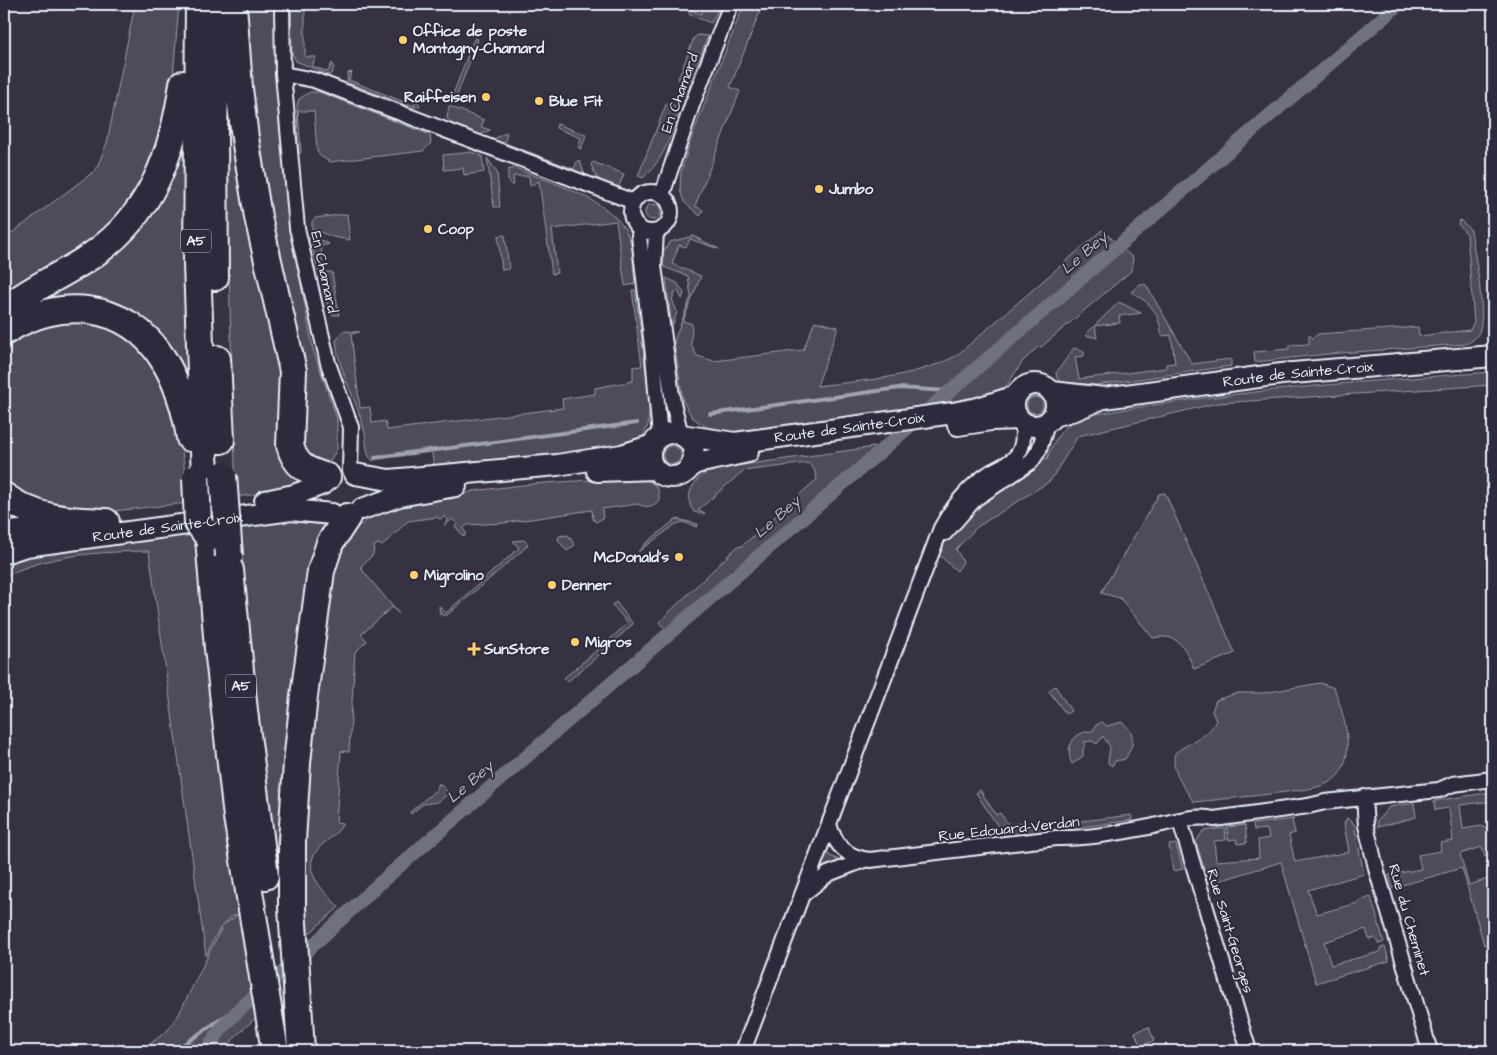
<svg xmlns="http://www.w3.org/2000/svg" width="1497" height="1055" font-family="'Architects Daughter',sans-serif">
	<rect width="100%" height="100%" fill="#363244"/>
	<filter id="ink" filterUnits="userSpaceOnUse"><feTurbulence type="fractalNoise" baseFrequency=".02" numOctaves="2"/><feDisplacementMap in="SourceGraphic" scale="10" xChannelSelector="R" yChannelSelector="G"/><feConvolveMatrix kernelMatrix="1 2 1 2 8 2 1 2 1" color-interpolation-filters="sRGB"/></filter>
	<g filter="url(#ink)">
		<path fill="#4d4b5c" stroke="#9a9eaa" d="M 135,4 L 179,4 L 172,88 L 167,122 L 141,190 L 100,238 L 4,295 L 4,239 L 96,170 L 107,143 Z
			M 243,4 L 276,4 L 291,231 L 313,349 L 337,419 L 337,449 L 329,463 L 319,467 L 301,457 L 260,179 Z
			M 291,4 L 305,4 L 305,57 L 316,57 L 312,66 L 328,72 L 332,63 L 334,66 L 332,73 L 329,75 L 296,61 L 292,53 Z
			M 705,4 L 721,4 L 711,23 L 690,15 L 688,11 L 689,9 L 701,14 Z
			M 744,4 L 763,4 L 730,87 L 740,91 L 695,206 L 703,210 L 700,216 L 684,202 L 680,190 L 681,172 L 691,139 Z
			M 698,35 L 708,36 L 685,96 L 679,94 L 684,81 L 678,79 L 694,38 Z
			M 477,38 L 478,40 L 454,103 L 450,102 L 474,39 Z
			M 228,49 L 300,479 L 297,485 L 280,491 L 236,497 L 227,210 Z
			M 352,72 L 349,80 L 414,106 L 417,98 L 420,106 L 413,108 L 347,82 L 348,73 Z
			M 310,92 L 319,92 L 430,135 L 431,143 L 423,151 L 330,162 L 320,156 L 317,151 L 314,111 L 298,111 L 301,153 L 298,153 L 297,105 L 299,99 Z
			M 667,102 L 678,107 L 678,114 C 670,139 663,160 643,178 L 638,176 Z
			M 449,106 L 484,120 L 481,127 L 490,130 L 478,136 L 453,126 L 447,118 Z
			M 557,124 L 586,135 L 581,149 L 578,147 L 581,138 L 556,128 Z
			M 507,132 L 505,143 L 574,169 L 577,161 L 580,161 L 585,176 L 492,140 Z
			M 185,141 L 184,210 L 189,396 L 156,342 L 25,304 L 75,274 Z
			M 471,152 L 482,156 L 484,172 L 464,175 L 463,168 L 444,170 L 443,155 Z
			M 487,158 L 497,172 L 500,207 L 494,207 Z
			M 593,162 L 624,174 L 618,188 C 602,184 596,180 591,164 Z
			M 515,168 C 549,182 612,199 628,235 C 634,249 633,269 635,284 L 625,286 L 616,221 L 552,229 L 557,273 L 552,274 L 539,181 L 530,186 L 529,176 L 513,176 L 514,185 L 511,185 L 508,180 L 508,170 Z
			M645 212a8 8 0 1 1 16 0a8 8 0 1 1-16 0Z
			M 347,214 L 350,240 L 333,237 L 312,229 L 312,222 L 315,218 Z
			M 1460,220 L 1471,230 C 1474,252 1487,314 1479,332 C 1476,339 1471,342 1465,344 L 1327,354 L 1255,362 L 1254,352 L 1289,349 L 1289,345 L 1309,344 L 1309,335 L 1313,338 L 1318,334 L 1418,327 L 1419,336 L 1470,330 L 1474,322 L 1467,234 L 1458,224 Z
			M 1102,230 L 1133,258 L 1131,271 L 1041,347 L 1039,346 L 1023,361 L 1003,391 L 965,401 L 735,433 L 718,432 L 703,425 L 692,417 L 683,401 L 674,341 L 691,297 L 688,276 L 664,267 L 663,252 L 670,242 L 693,236 L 719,249 L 690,239 L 686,247 L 679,245 L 672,264 L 701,276 L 683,321 L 692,324 L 691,345 L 697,356 L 714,361 L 803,350 L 815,321 L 838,327 L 817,386 C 866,380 912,378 956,356 Z
			M 309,235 L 329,244 L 321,246 L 323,272 L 332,272 L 339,315 L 332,315 L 329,311 Z
			M 505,235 L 509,269 L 502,270 L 498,236 Z
			M 666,278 L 677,283 L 684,293 L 682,299 L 678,291 L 676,291 L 672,299 L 677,312 L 672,327 Z
			M 1140,284 L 1146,285 L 1192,364 L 1231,359 L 1231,366 L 1096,385 L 1061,382 L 1057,378 L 1056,373 L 1074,348 L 1084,352 L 1084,356 L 1075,357 L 1079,379 L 1166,368 L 1166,364 L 1175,363 L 1171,335 L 1162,336 C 1158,311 1152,304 1131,292 Z
			M 632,290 L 635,290 L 650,402 L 648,425 L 643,436 L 634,443 L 617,448 L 543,457 L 512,458 L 434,466 L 431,448 L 381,455 L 373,461 C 365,455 367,442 365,433 C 358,401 339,374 336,341 L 343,331 L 360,332 L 351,334 L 360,408 L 370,407 L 372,423 L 385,421 L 387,430 L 563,408 L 562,399 L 595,394 L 595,388 L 633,381 L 633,367 L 642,366 Z
			M 1119,302 L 1141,313 L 1119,316 L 1120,323 L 1095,326 L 1097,338 L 1085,335 Z
			M 52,319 L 106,323 L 148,355 L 163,379 L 180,437 L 186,480 L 187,503 L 86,514 L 12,492 L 4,483 L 4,344 Z
			M 1493,372 L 1493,385 L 1218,403 L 1078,436 L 1050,481 L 977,527 L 956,549 L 963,562 L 957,571 L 939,555 C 951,525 977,505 1004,489 C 1021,478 1031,474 1044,458 L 1047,459 C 1054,440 1062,426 1080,417 C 1217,392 1355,382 1493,372 Z
			M1027 405a8 8 0 1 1 16 0a8 8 0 1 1-16 0Z
			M 881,446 L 667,631 L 659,622 L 737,547 L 742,546 L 817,479 L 814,469 L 808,463 L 743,471 L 698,510 L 705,513 L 703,514 L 694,512 C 681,496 697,475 713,469 Z
			M663 455a9 9 0 1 1 18 0a9 9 0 1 1-18 0Z
			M 620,478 C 637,478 661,477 659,500 C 655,507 644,508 638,504 L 602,509 L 603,518 L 596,522 L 593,519 L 592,510 L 504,523 L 467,525 L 463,529 L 466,533 L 464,537 L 455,526 L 457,524 L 453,519 L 444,525 L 448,520 L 445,516 L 440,519 L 437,517 L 408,521 L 382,546 L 378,544 L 374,546 L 373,555 L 361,566 L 363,571 L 399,614 L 392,607 L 365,631 L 361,634 L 367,641 L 355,652 L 349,752 L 341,751 L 336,822 L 343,823 C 339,832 331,837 324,843 C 296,867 321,888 339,907 L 303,939 L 302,812 L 334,556 L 349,532 L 387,508 L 425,498 L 452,499 L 473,491 L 531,484 Z
			M 1165,493 L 1235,653 L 1194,669 C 1185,647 1179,633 1153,638 L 1120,598 L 1101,593 L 1159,494 Z
			M 284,518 L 325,522 L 331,526 L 280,870 L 276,865 C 259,752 248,638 240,525 Z
			M 676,519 L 698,524 L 697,527 L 683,522 L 676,524 L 638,552 L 645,544 Z
			M 200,526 L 247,911 C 222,916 216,935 206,956 L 149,551 C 100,552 48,554 4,577 L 4,562 L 25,554 Z
			M 568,535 L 575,545 L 567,551 L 558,540 L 559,536 Z
			M 524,540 L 528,544 L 524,549 L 446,616 L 440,614 L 439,606 L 446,613 L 519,548 L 513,541 Z
			M 616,602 L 633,624 L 610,645 L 607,642 L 628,623 L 612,605 Z
			M 603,645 L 606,649 L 567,682 L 564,678 Z
			M 1320,683 L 1334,688 C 1345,717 1363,774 1320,786 C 1309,790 1297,790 1286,792 C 1255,796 1224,799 1194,802 C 1184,787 1170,771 1175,753 C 1190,741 1207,739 1216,721 L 1212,711 L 1216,700 L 1238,693 L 1264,693 Z
			M 1055,686 L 1071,711 L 1066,714 L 1049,691 Z
			M 1102,722 L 1107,726 L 1122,722 C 1137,734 1134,745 1125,759 L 1115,761 L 1112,766 L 1108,763 L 1110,747 L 1103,736 L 1097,744 L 1092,741 L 1084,742 L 1086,746 L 1083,749 L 1083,756 L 1072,764 C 1064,747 1074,731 1093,731 L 1096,725 Z
			M 439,783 L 449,793 L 438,802 L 423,804 L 411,814 L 410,812 L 437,789 Z
			M 980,790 L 996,815 L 1000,813 L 1009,825 L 1024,822 L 1025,828 L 1050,825 L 1051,831 L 1005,837 L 976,793 Z
			M 1493,792 L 1493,801 L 1460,805 L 1463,829 L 1482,826 L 1489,831 L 1493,831 L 1493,846 L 1485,857 L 1482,847 L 1460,854 L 1469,885 L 1491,878 L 1488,866 L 1493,859 L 1493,953 L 1488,954 L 1493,978 L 1486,953 L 1489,951 L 1487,944 L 1484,945 L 1462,868 L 1392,888 L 1389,875 L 1421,869 L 1418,855 L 1441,851 L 1440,843 L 1453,841 L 1449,808 L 1435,810 L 1434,801 Z
			M 1414,803 L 1416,817 L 1378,827 L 1377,821 L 1389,807 Z
			M 1131,815 L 1132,820 L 1067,829 L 1066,823 Z
			M 1347,818 L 1354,824 L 1364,874 L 1308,890 L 1317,914 L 1358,903 L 1358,901 L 1371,897 L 1384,942 L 1379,944 L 1375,938 L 1369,939 L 1366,929 L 1324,942 L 1331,965 L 1380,952 L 1380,948 L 1385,947 L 1389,961 L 1316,983 L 1281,862 L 1209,884 L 1196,842 L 1203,831 L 1225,828 L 1226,840 L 1214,841 L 1216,861 L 1259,858 L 1258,840 L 1269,838 L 1267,829 L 1254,830 L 1253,824 L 1294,819 L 1292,820 L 1295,833 L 1289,835 L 1295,862 L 1349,852 L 1344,824 Z
			M 1245,825 L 1247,843 L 1237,844 L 1236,839 L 1228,840 L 1227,827 Z
			M 1176,844 L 1183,869 L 1173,871 L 1169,845 Z
			M 827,854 L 842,862 L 818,873 Z
			M 247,913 L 264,1010 L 233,1039 L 227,1051 L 141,1051 L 168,1030 L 178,1016 L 223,925 L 238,915 Z
			M 1149,1027 L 1154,1041 L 1140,1046 L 1135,1032 Z"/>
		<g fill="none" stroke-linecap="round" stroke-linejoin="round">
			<path stroke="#a0a4af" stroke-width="4" d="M 710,414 L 899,388 L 948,391
				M 375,458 L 637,423
				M 174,1051 L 243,1004"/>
			<path stroke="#70717f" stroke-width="14" d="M 207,1051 C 221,1021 250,1001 274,980 C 311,948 346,914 381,882 L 1399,4"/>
			<g stroke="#e8f1f8" stroke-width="18">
				<path id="minor" d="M 282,4 L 283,74 L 297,228 L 328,363 L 351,427 L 350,471
					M 283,74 L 314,80 L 634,202
					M631 212a20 20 0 1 1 40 0a20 20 0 1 1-40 0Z
					M 662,195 L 692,105 L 731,4
					M 640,229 L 639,236 L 653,355 L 660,437
					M 656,232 L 654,266 L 673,403 L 681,435
					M 945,533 L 975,499 L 1031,462 L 1039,450 L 1048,421
					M 1364,797 L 1366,826 L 1377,872 L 1430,1051
					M 1180,821 L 1249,1051
					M 829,824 C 835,846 848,858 870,860 L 1056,838 C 1086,839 1119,833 1149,827 C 1169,823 1194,814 1214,819 L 1308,806 L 1325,802 L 1439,790 L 1453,784 L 1493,779
					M 802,895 L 828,874 L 864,860
					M 743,1051 L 941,528 C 953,506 967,488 988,474 C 998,467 1014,463 1019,452 C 1024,444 1023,432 1023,422"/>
			</g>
			<g stroke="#e8f1f8" stroke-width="24">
				<g id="secondary">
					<circle cx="1035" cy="405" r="21"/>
					<path id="s1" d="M 1052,392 L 1104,398 L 1281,374 L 1493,356"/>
					<path d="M 1053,416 L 1075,410 L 1103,398"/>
					<path d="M 958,425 L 991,420 L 1019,419"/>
					<circle cx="672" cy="455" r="22"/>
					<path id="s2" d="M 681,435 L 735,443 L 953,413 L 978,408 L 1016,396"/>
					<path d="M 692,464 L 748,452"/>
					<path d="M 597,471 L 655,469"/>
					<path d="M 355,474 L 389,480 L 557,465 L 622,455 L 653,445"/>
					<path d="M 265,501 L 294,495 L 323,484"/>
					<path d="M 362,509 L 399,496 L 456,486"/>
					<path d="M 4,532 L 53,529"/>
					<path id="s3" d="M 4,553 L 26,546 L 291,510 L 332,514"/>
				</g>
			</g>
			<g stroke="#e8f1f8" stroke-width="30">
				<path id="motorway" d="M 199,4 L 197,265 L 205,478
					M 233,4 L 239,88 L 245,138 L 258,217 L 293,371 L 290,445 C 295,467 308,471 327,477
					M 215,277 L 214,132 L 217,4
					M 4,310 C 31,288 63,275 91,256 C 152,215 173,153 183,84
					M 4,332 C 57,296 127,301 163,359 C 178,383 186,411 190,438
					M 217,359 L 221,440
					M 4,496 C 35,519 68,521 106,522
					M 209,538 L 218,648 L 237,817 L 275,1051
					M 230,570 L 244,711 L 265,876
					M 301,1051 L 292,907 L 292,841 L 297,763 L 304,696 L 321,571 L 330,543 L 347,517"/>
			</g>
			<use href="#minor" stroke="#2f2a3d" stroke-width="14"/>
			<use href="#secondary" stroke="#2f2a3d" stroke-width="20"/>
			<use href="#motorway" stroke="#2f2a3d" stroke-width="26"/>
			<g stroke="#e8f1f8" stroke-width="30" stroke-linecap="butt">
				<path id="motorway-bridge" d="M 223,475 L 229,556
					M 196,478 L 198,523 L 209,538"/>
			</g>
			<use href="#motorway-bridge" stroke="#2f2a3d" stroke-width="26"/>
		</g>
	</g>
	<g fill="#ffd166" stroke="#2f2a3d" stroke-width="2">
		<circle cx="403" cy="40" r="5"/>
		<circle cx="486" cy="97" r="5"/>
		<circle cx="539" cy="101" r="5"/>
		<circle cx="819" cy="189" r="5"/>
		<circle cx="428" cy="229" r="5"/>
		<circle cx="679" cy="557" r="5"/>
		<circle cx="414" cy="575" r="5"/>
		<circle cx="552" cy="585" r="5"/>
		<circle cx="575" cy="642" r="5"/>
		<path d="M471.5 641.5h5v5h5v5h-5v5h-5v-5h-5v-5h5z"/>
	</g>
	<g text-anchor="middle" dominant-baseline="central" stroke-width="4" stroke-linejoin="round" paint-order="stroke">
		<g fill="#2f2a3d" stroke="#b0b5c0" stroke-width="1">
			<rect x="181" y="229.5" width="30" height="23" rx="4"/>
			<rect x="226" y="674.5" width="30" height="23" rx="4"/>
		</g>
		<g font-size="14" font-weight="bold" fill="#e8f1f8">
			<text x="196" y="241">A5</text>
			<text x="241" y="686">A5</text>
		</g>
		<g font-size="15" font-weight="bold" fill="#e8f1f8" stroke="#2f2a3d" text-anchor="start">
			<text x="413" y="31">Office de poste<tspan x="413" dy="17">Montagny-Chamard</tspan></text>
			<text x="476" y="97" text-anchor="end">Raiffeisen</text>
			<text x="549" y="101">Blue Fit</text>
			<text x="829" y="189">Jumbo</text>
			<text x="438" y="229">Coop</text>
			<text x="669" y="557" text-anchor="end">McDonald's</text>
			<text x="424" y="575">Migrolino</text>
			<text x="562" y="585">Denner</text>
			<text x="585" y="642">Migros</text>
			<text x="484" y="649">SunStore</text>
		</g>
		<g font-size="15" fill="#e8f1f8" stroke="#2f2a3d">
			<text transform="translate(680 93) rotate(-70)">En Chamard</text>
			<text transform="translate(324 272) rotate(78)">En Chamard</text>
			<text stroke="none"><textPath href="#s1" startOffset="248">Route de Sainte-Croix</textPath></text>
			<text stroke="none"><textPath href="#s2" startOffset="170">Route de Sainte-Croix</textPath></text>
			<text stroke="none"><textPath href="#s3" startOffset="166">Route de Sainte-Croix</textPath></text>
			<text transform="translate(1009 829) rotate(-6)">Rue Edouard-Verdan</text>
			<text transform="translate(1409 920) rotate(74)">Rue du Cheminet</text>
			<text transform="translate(1230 931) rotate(73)">Rue Saint-Georges</text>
		</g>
		<g font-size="16" font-style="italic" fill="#b2b7c2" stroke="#2f2a3d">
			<text transform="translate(1084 253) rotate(-41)">Le Bey</text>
			<text transform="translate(777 517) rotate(-41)">Le Bey</text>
			<text transform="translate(470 782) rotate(-41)">Le Bey</text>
		</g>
	</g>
	<rect width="1497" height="1055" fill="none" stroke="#2f2a3d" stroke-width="20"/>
	<rect x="10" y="10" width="1477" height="1035" fill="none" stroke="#e8f1f8" stroke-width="2" filter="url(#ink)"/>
</svg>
